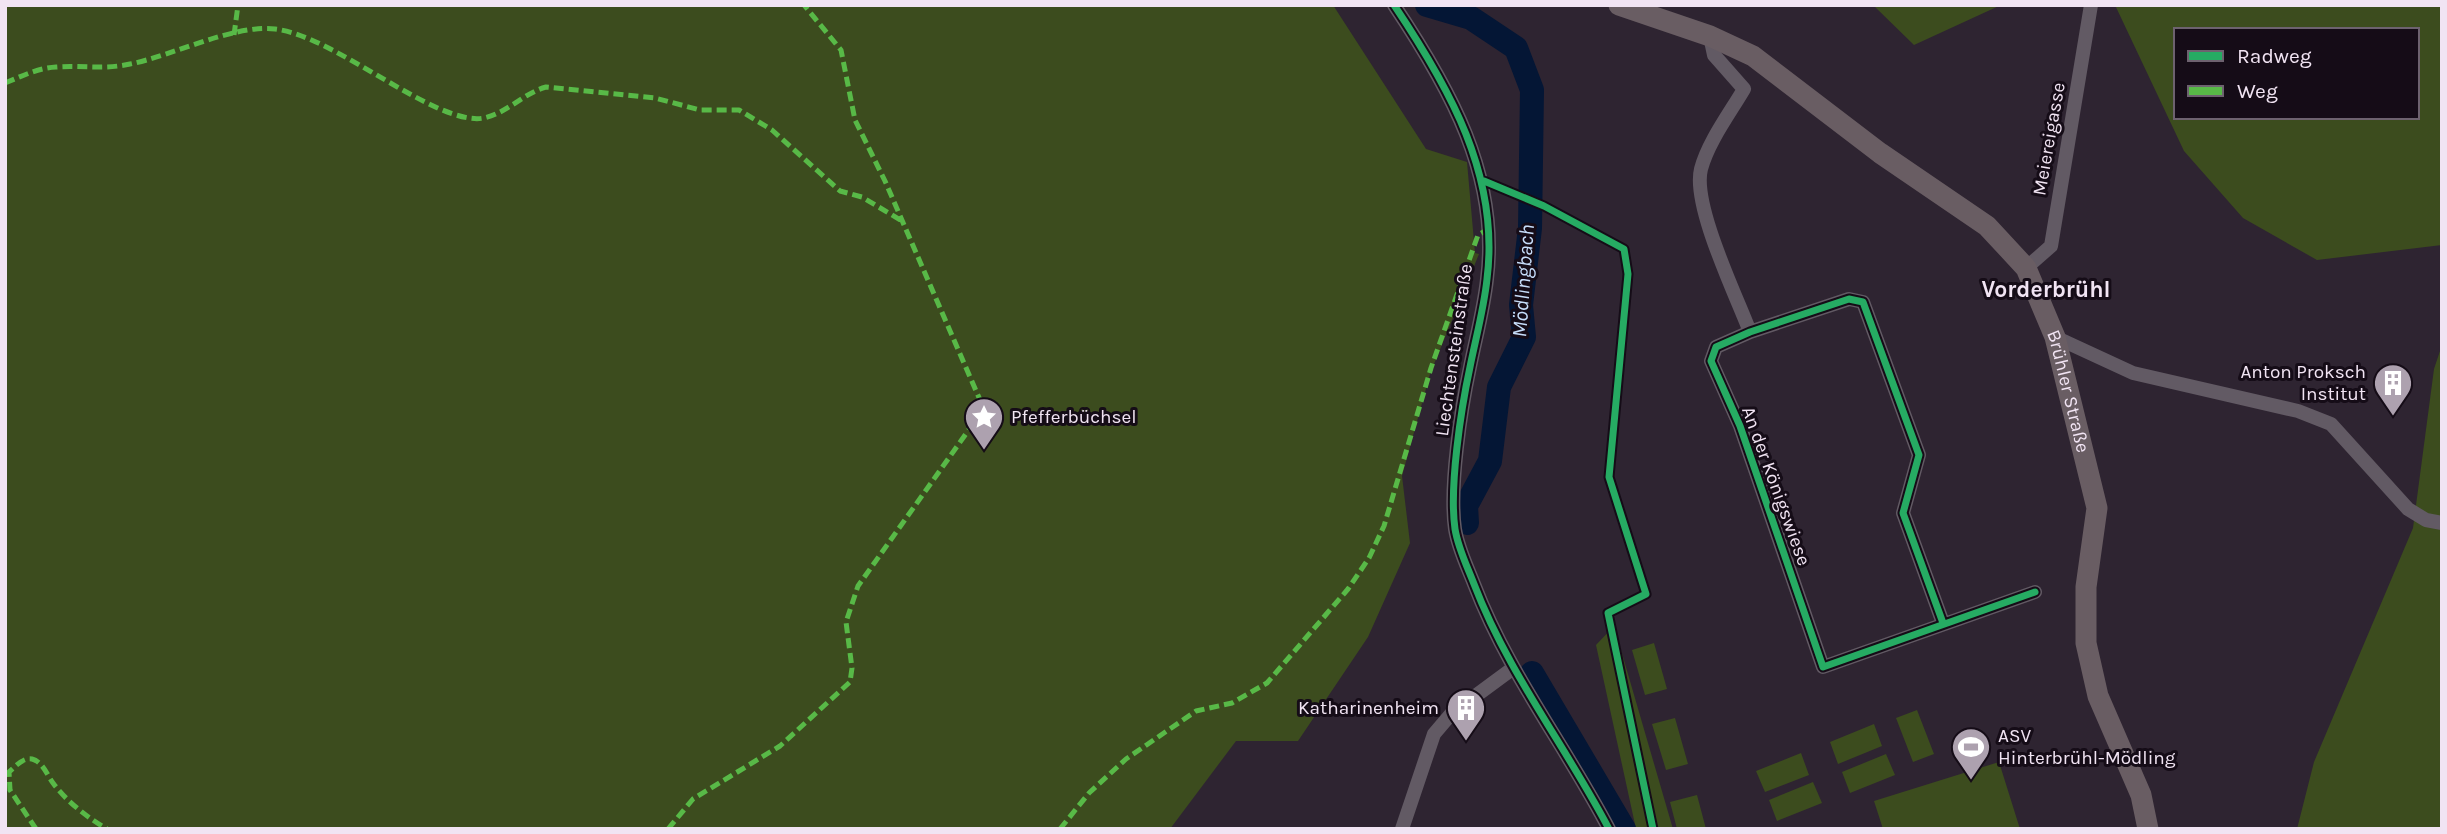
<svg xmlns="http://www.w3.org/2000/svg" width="2447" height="834" font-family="Karla,sans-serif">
	<rect width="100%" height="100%" fill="#2e2431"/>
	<path fill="#3c4c1e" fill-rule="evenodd" d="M 5,5 L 1333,5 L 1426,149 L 1467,162 L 1475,253 L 1479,254 L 1430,374 L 1402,476 L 1410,543 L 1368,637 L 1298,741 L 1236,741 L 1170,829 L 5,829 Z
		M 1873,5 L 2001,5 L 1914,45 Z
		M 2115,5 L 2442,5 L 2442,245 L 2317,260 L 2243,218 L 2184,151 ZM 2176,30 L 2417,30 L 2417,117 L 2176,117 Z
		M 2442,345 L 2442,829 L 2297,829 L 2314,762 L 2413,528 L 2434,369 Z
		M 1614,626 L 1673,829 L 1636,829 L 1596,645 Z
		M 1654,643 L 1667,689 L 1645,695 L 1632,650 Z
		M 1917,710 L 1934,754 L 1913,762 L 1896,718 Z
		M 1675,718 L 1688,764 L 1666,770 L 1652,724 Z
		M 1874,724 L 1882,746 L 1838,764 L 1830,742 Z
		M 1801,753 L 1809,775 L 1765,792 L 1756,771 Z
		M 1886,754 L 1895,775 L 1850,793 L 1842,772 Z
		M 1999,762 L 2020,829 L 1883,829 L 1874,801 Z
		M 1813,782 L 1822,803 L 1777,821 L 1769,800 Z
		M 1697,795 L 1706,829 L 1677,829 L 1670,802 Z"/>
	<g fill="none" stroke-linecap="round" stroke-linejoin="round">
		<path stroke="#041635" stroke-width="24" d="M 1427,5 L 1471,18 L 1516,48 L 1532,90 L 1530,228 L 1521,305 L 1524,337 L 1499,387 L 1490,461 L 1466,506 L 1467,523
			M 1532,673 L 1624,829"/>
		<path stroke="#625a64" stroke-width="14" d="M 1394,5 C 1449,87 1500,176 1487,279 C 1484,308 1476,337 1470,367 C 1461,409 1449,487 1455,529 C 1458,548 1467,566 1474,584 C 1508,673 1565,745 1609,829
			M 1710,36 L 1714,55 L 1744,89 C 1730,113 1708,142 1701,169 C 1692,205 1736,295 1750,332
			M 2026,268 L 2051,246 L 2091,5
			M 2055,337 L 2133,373 L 2298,411 L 2331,424 L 2408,509 L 2426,520 L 2442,523
			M 1943,623 L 1903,513 L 1919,455 L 1863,302 L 1849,299 L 1750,332 L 1716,347 L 1711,361 L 1740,426 L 1823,667 L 2035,592
			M 1402,829 L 1434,734 L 1451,714 L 1512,669"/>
		<path stroke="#695d63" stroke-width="21" id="s1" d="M 1619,5 L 1710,36 L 1753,56 L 1880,153 L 1987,226 L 2026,268 L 2055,337 L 2097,508 L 2086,587 L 2086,643 L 2098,696 L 2141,795 L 2148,829"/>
		<path stroke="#58b947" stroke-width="5" stroke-dasharray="10 5" stroke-linecap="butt" d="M 234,35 L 238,5
			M 5,83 C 22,76 38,68 56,67 C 82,65 103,70 130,64 C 172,56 234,24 275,29 C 336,36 436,127 484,118 C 507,113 524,93 546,87 L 655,98 L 700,110 L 739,110 L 772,130 L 840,191 L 862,197 L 902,221
			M 36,829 L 10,790 L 9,772 C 15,767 23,757 32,759 C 43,762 47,775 53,783 C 66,801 88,818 107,829
			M 668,829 L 693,799 L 780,746 L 850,682 L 852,668 L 846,622 L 858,586 L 980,414 L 980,400 L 885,181 L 855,120 L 841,50 L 804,5
			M 1060,829 L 1089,793 L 1126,759 L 1196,711 L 1232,703 L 1267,683 L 1348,589 L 1369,558 L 1384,526 L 1431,368 L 1478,235 L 1487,230"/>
		<g stroke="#150c17" stroke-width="11">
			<path id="cycleway" d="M 1394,5 C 1449,87 1500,176 1487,279 C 1484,308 1476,337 1470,367 C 1461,409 1449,487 1455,529 C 1458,548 1467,566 1474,584 C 1508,673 1565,745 1609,829
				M 1484,181 L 1544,206 L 1624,249 L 1628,274 L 1609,477 L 1646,594 L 1608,613 L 1653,829
				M 1943,623 L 1903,513 L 1919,455 L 1863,302 L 1849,299 L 1750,332 L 1716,347 L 1711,361 L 1740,426 L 1823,667 L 2035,592"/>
		</g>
		<use href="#cycleway" stroke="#26ab63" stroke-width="7"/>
	</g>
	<defs>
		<g id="building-pin" transform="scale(2.0125)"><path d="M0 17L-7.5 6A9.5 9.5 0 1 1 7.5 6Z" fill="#ada1af" stroke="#150c17"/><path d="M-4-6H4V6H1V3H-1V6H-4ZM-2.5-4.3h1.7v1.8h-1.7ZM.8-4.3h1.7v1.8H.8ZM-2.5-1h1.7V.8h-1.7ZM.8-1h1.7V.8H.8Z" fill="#fff"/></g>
		<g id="sight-pin" transform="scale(2.0125)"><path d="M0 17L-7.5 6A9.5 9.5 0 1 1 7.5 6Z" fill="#ada1af" stroke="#150c17"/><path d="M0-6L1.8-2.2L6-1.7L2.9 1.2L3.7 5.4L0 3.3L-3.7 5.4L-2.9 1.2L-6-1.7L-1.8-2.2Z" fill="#fff"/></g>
		<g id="stadium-pin" transform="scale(2.0125)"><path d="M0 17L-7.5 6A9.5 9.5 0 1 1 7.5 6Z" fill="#ada1af" stroke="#150c17"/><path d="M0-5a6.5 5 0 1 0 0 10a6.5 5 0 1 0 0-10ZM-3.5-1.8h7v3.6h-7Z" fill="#fff"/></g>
	</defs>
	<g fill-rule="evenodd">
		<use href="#building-pin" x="2393" y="383"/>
		<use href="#sight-pin" x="984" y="417"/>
		<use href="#building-pin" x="1466" y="708"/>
		<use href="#stadium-pin" x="1971" y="747"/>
	</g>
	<g text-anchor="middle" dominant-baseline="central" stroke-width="6" stroke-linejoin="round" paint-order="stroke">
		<g font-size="19" fill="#f1e4f3" stroke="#150c17">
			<text transform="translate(2049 139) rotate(-80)">Meiereigasse</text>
			<text transform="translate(1454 350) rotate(-82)">Liechtensteinstraße</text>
			<text stroke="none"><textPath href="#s1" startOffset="621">Brühler Straße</textPath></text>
			<text transform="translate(1776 486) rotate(70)">An der Königswiese</text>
		</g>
		<g font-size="19" fill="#f1e4f3" stroke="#150c17" text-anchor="end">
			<text x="2366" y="372">Anton Proksch<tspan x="2366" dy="22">Institut</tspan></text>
			<text x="1011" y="417" text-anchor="start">Pfefferbüchsel</text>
			<text x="1439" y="708">Katharinenheim</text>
			<text x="1998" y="736" text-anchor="start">ASV<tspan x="1998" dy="22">Hinterbrühl-Mödling</tspan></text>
		</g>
		<g font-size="21" font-style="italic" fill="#c6ddfa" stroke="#150c17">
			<text transform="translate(1523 281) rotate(-86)">Mödlingbach</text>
		</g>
		<g font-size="23" font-weight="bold" fill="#f1e4f3" stroke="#150c17">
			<text x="2046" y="289">Vorderbrühl</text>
		</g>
	</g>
	<rect width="2447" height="834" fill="none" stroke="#f1e4f3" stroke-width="14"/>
	<rect x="2174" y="28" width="245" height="91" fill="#150c17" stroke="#6d626f" stroke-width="2"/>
	<rect x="2188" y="51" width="35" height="10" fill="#26ab63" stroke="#6d626f" stroke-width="2"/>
	<text x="2237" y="63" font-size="21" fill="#f1e4f3">Radweg</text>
	<rect x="2188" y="86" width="35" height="10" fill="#58b947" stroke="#6d626f" stroke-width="2"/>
	<text x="2237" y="98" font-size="21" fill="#f1e4f3">Weg</text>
</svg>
